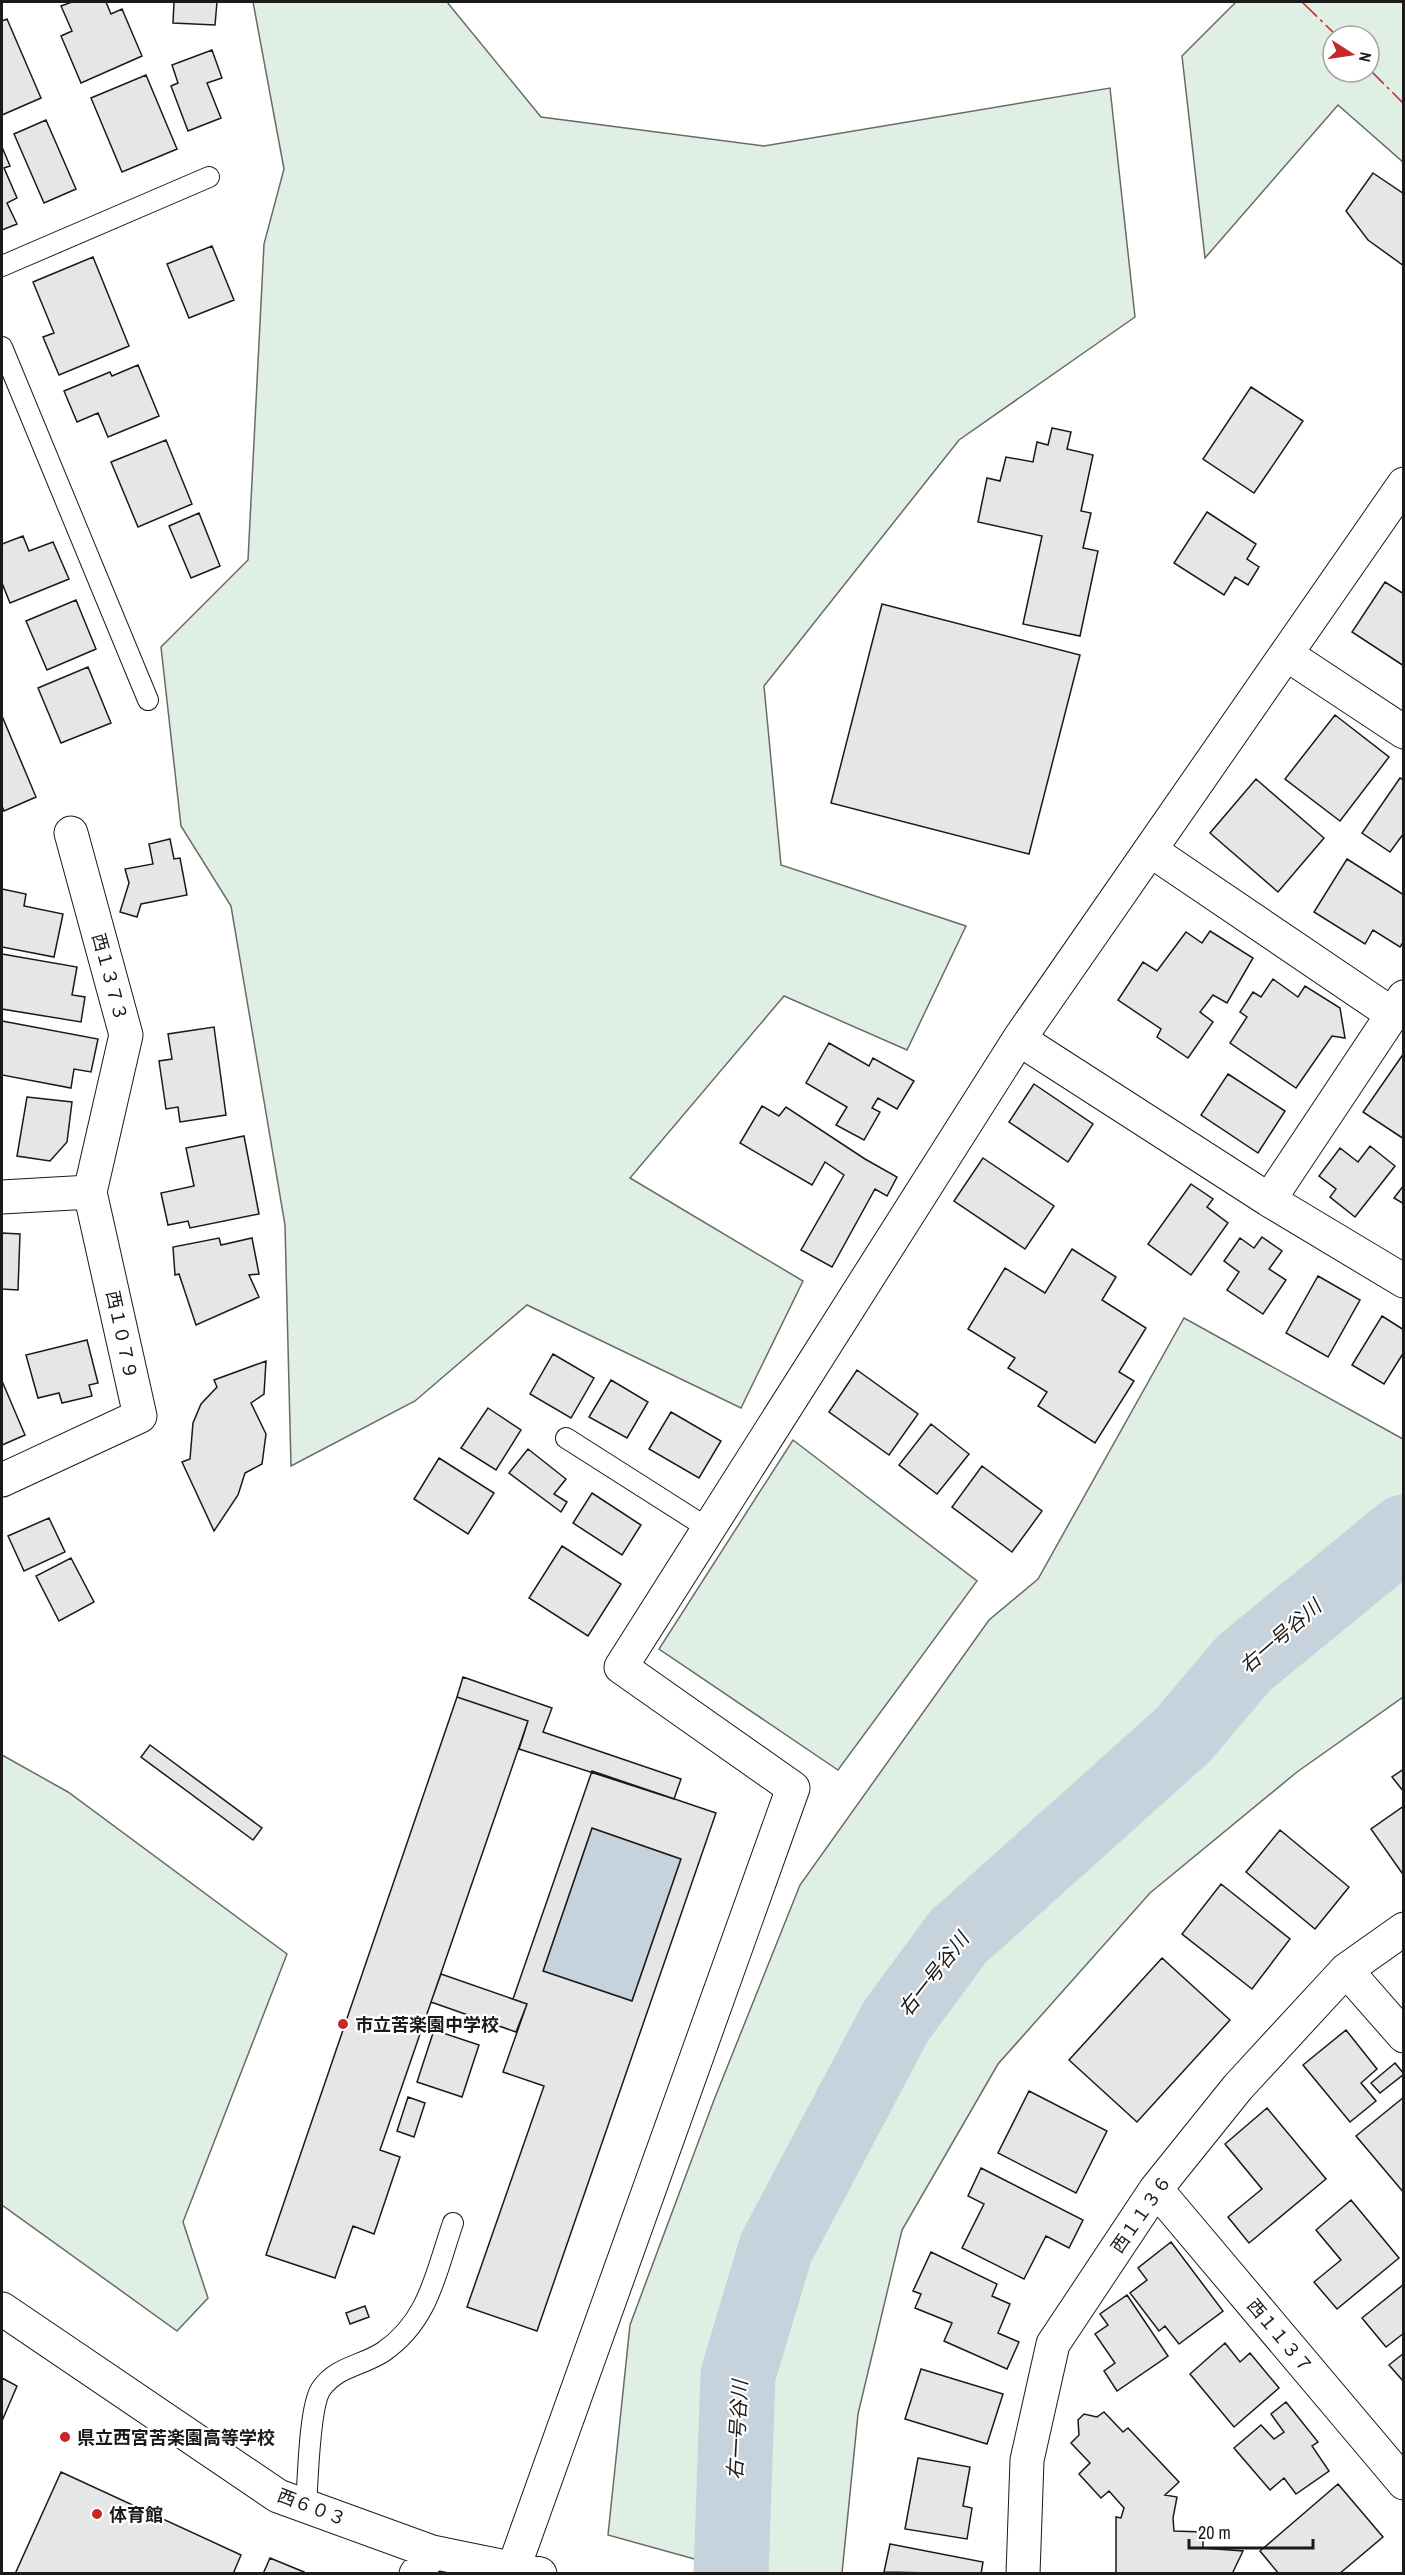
<svg xmlns="http://www.w3.org/2000/svg" width="1405" height="2575" font-family="'Archivo Narrow','Noto Sans JP',sans-serif">
	<rect width="100%" height="100%" fill="#fff"/>
	<path fill="#e0efe3" stroke="#6a6a6a" stroke-width="1.5" fill-rule="evenodd" d="M 253,2 L 447,2 L 541,117 L 764,146 L 1110,88 L 1135,317 L 959,440 L 764,686 L 781,865 L 966,926 L 907,1050 L 784,996 L 630,1178 L 803,1281 L 741,1408 L 527,1305 L 415,1401 L 291,1466 L 285,1225 L 231,906 L 181,826 L 161,647 L 248,560 L 264,244 L 284,169 Z
		M 1236,2 L 1403,2 L 1403,162 L 1338,105 L 1205,258 L 1182,56 ZM 1333,36 L 1369,36 L 1369,72 L 1333,72 Z
		M 1184,1318 L 1403,1439 L 1403,1697 L 1297,1772 L 1150,1893 L 998,2064 L 902,2230 L 858,2414 L 842,2573 L 745,2573 L 608,2535 L 630,2325 L 714,2100 L 800,1885 L 989,1620 L 1038,1579 Z
		M 793,1440 L 977,1581 L 838,1770 L 659,1649 Z
		M 2,1755 L 68,1792 L 287,1954 L 183,2222 L 208,2298 L 177,2331 L 2,2205 Z"/>
	<path fill="#c6d2dc" stroke="#6a6a6a" stroke-width="1.5" d="M 592,1828 L 681,1859 L 632,2001 L 543,1971 Z"/>
	<g fill="none" stroke-linecap="round" stroke-linejoin="round">
		<path stroke="#c6d2dc" stroke-width="75" d="M 731,2574 L 738,2375 L 776,2248 L 896,2021 L 958,1937 L 1183,1735 L 1244,1663 L 1404,1532"/>
	</g>
	<path fill="#e6e6e6" stroke="#1a1a1a" stroke-width="1.5" fill-rule="evenodd" d="M 72,2 L 106,2 L 111,14 L 122,9 L 142,56 L 81,83 L 61,36 L 72,31 L 61,6 Z
		M 174,2 L 217,2 L 215,25 L 173,23 Z
		M 7,19 L 41,98 L 2,115 L 2,21 Z
		M 212,50 L 222,78 L 207,83 L 221,118 L 188,131 L 171,86 L 178,83 L 172,65 Z
		M 146,75 L 177,149 L 122,172 L 91,98 Z
		M 46,120 L 76,189 L 44,203 L 14,134 Z
		M 2,147 L 10,166 L 4,168 L 17,198 L 7,203 L 17,224 L 2,230 Z
		M 1373,173 L 1404,194 L 1404,266 L 1368,240 L 1346,211 Z
		M 212,246 L 234,300 L 189,318 L 167,264 Z
		M 93,257 L 129,346 L 59,375 L 43,337 L 54,333 L 33,282 Z
		M 138,365 L 159,416 L 108,437 L 98,413 L 77,422 L 64,391 L 110,372 L 112,376 Z
		M 1251,387 L 1303,421 L 1254,493 L 1203,459 Z
		M 1052,428 L 1071,432 L 1067,449 L 1093,455 L 1081,511 L 1091,513 L 1083,548 L 1098,551 L 1080,636 L 1023,624 L 1042,536 L 978,522 L 987,478 L 1000,481 L 1006,457 L 1033,462 L 1037,442 L 1048,445 Z
		M 166,440 L 192,504 L 138,527 L 111,462 Z
		M 1207,512 L 1256,544 L 1247,559 L 1259,567 L 1248,585 L 1235,577 L 1224,595 L 1174,563 Z
		M 199,513 L 220,566 L 191,578 L 169,526 Z
		M 23,536 L 29,551 L 53,542 L 69,579 L 10,603 L 2,583 L 2,544 Z
		M 1385,582 L 1404,594 L 1404,666 L 1352,632 Z
		M 76,600 L 96,649 L 47,670 L 26,621 Z
		M 882,604 L 1080,655 L 1029,854 L 831,803 Z
		M 88,667 L 111,723 L 61,743 L 38,688 Z
		M 1335,715 L 1389,757 L 1340,821 L 1285,779 Z
		M 2,716 L 36,797 L 4,811 L 2,806 Z
		M 1400,778 L 1404,780 L 1404,833 L 1390,852 L 1362,833 Z
		M 1256,779 L 1324,838 L 1278,892 L 1210,833 Z
		M 170,839 L 174,859 L 180,858 L 187,895 L 141,904 L 137,917 L 120,912 L 129,883 L 125,869 L 153,864 L 149,844 Z
		M 1347,859 L 1404,895 L 1404,941 L 1400,947 L 1373,930 L 1365,944 L 1314,912 Z
		M 2,889 L 26,894 L 24,906 L 63,914 L 54,957 L 2,947 Z
		M 1210,931 L 1253,958 L 1227,1003 L 1213,995 L 1200,1012 L 1213,1022 L 1188,1058 L 1157,1037 L 1161,1029 L 1118,1000 L 1143,962 L 1157,971 L 1186,932 L 1202,943 Z
		M 2,954 L 77,967 L 72,995 L 85,997 L 81,1022 L 2,1009 Z
		M 1273,979 L 1298,997 L 1305,986 L 1340,1008 L 1345,1038 L 1332,1036 L 1296,1088 L 1230,1043 L 1247,1017 L 1240,1012 L 1253,992 L 1261,997 Z
		M 2,1021 L 98,1039 L 91,1072 L 74,1069 L 71,1088 L 2,1075 Z
		M 214,1027 L 226,1115 L 180,1122 L 178,1107 L 166,1109 L 159,1061 L 172,1059 L 168,1034 Z
		M 829,1043 L 869,1066 L 873,1058 L 914,1081 L 897,1109 L 878,1098 L 872,1108 L 880,1112 L 864,1140 L 836,1125 L 847,1107 L 806,1083 Z
		M 1404,1053 L 1404,1139 L 1363,1112 Z
		M 1228,1074 L 1285,1111 L 1258,1153 L 1201,1115 Z
		M 1034,1084 L 1093,1124 L 1068,1162 L 1009,1122 Z
		M 27,1097 L 72,1102 L 67,1142 L 50,1161 L 17,1156 Z
		M 762,1106 L 779,1116 L 786,1107 L 865,1159 L 897,1177 L 887,1196 L 875,1189 L 832,1267 L 801,1250 L 844,1175 L 825,1162 L 812,1185 L 740,1143 Z
		M 244,1136 L 259,1214 L 190,1228 L 188,1221 L 168,1225 L 161,1193 L 194,1186 L 186,1148 Z
		M 1370,1146 L 1395,1166 L 1355,1217 L 1330,1197 L 1336,1189 L 1319,1176 L 1340,1148 L 1358,1162 Z
		M 983,1158 L 1054,1206 L 1025,1249 L 954,1201 Z
		M 1191,1184 L 1213,1199 L 1207,1207 L 1228,1223 L 1191,1275 L 1148,1244 Z
		M 1404,1185 L 1404,1204 L 1394,1198 Z
		M 2,1233 L 20,1234 L 18,1290 L 2,1289 Z
		M 1262,1237 L 1282,1251 L 1269,1269 L 1286,1280 L 1263,1314 L 1227,1290 L 1239,1272 L 1224,1261 L 1240,1238 L 1254,1248 Z
		M 219,1238 L 221,1245 L 252,1238 L 259,1274 L 249,1275 L 259,1297 L 196,1325 L 179,1274 L 175,1275 L 173,1247 Z
		M 1072,1249 L 1116,1277 L 1102,1300 L 1146,1328 L 1119,1372 L 1134,1381 L 1095,1443 L 1038,1406 L 1047,1392 L 1008,1368 L 1015,1358 L 968,1329 L 1005,1268 L 1045,1293 Z
		M 1318,1276 L 1360,1300 L 1328,1357 L 1286,1333 Z
		M 1382,1316 L 1404,1330 L 1404,1352 L 1384,1384 L 1352,1365 Z
		M 87,1340 L 98,1383 L 89,1385 L 92,1396 L 62,1403 L 59,1393 L 38,1398 L 26,1355 Z
		M 553,1354 L 594,1378 L 571,1418 L 530,1394 Z
		M 266,1361 L 264,1394 L 251,1403 L 266,1434 L 262,1464 L 245,1473 L 238,1495 L 214,1531 L 182,1462 L 190,1459 L 193,1423 L 201,1404 L 217,1387 L 214,1380 Z
		M 857,1370 L 918,1414 L 889,1455 L 829,1412 Z
		M 611,1380 L 648,1402 L 627,1438 L 589,1417 Z
		M 2,1381 L 25,1435 L 2,1445 Z
		M 488,1408 L 521,1430 L 496,1470 L 461,1448 Z
		M 671,1412 L 721,1441 L 699,1478 L 649,1449 Z
		M 931,1424 L 969,1454 L 937,1494 L 899,1465 Z
		M 528,1449 L 566,1479 L 554,1494 L 567,1502 L 561,1512 L 509,1473 Z
		M 439,1458 L 494,1493 L 468,1534 L 414,1499 Z
		M 982,1466 L 1042,1511 L 1012,1552 L 952,1507 Z
		M 592,1493 L 641,1525 L 622,1555 L 573,1523 Z
		M 49,1518 L 65,1552 L 24,1571 L 8,1536 Z
		M 562,1546 L 621,1584 L 588,1636 L 529,1598 Z
		M 71,1558 L 94,1602 L 59,1621 L 36,1576 Z
		M 463,1677 L 552,1708 L 543,1732 L 681,1779 L 674,1799 L 519,1749 L 528,1721 L 457,1697 Z
		M 457,1697 L 528,1721 L 380,2150 L 400,2157 L 374,2234 L 353,2226 L 335,2278 L 266,2255 Z
		M 150,1745 L 262,1828 L 253,1840 L 141,1757 Z
		M 1404,1769 L 1404,1792 L 1392,1777 Z
		M 592,1771 L 716,1813 L 537,2331 L 467,2307 L 544,2086 L 503,2072 L 527,2004 L 513,1999 ZM 592,1828 L 681,1859 L 632,2001 L 543,1971 Z
		M 1404,1806 L 1404,1872 L 1402,1873 L 1371,1829 Z
		M 1280,1830 L 1349,1887 L 1315,1929 L 1246,1872 Z
		M 1221,1884 L 1290,1939 L 1252,1989 L 1182,1934 Z
		M 1162,1958 L 1230,2020 L 1137,2122 L 1069,2060 Z
		M 441,1974 L 527,2004 L 516,2032 L 431,2002 Z
		M 434,2030 L 479,2045 L 462,2097 L 417,2082 Z
		M 1346,2030 L 1377,2069 L 1361,2083 L 1376,2101 L 1350,2122 L 1303,2065 Z
		M 1395,2063 L 1404,2074 L 1380,2093 L 1371,2083 Z
		M 1029,2091 L 1107,2131 L 1076,2193 L 998,2153 Z
		M 408,2097 L 425,2103 L 414,2137 L 397,2131 Z
		M 1404,2097 L 1404,2193 L 1356,2136 Z
		M 1267,2108 L 1326,2179 L 1249,2243 L 1228,2217 L 1262,2189 L 1225,2144 Z
		M 981,2168 L 1083,2220 L 1069,2248 L 1046,2236 L 1024,2279 L 962,2248 L 984,2204 L 968,2196 Z
		M 1351,2200 L 1399,2258 L 1337,2309 L 1314,2282 L 1341,2260 L 1316,2230 Z
		M 1171,2242 L 1223,2311 L 1179,2344 L 1165,2326 L 1159,2331 L 1130,2293 L 1147,2280 L 1138,2268 Z
		M 931,2252 L 997,2284 L 992,2296 L 1010,2304 L 998,2333 L 1019,2342 L 1007,2369 L 944,2341 L 952,2323 L 915,2308 L 921,2294 L 913,2291 Z
		M 1404,2284 L 1404,2333 L 1386,2347 L 1362,2318 Z
		M 1127,2295 L 1168,2356 L 1117,2391 L 1104,2371 L 1115,2363 L 1095,2334 L 1108,2325 L 1100,2314 Z
		M 365,2306 L 369,2317 L 350,2324 L 346,2313 Z
		M 1225,2343 L 1240,2362 L 1250,2353 L 1279,2388 L 1234,2427 L 1190,2374 Z
		M 1404,2353 L 1404,2382 L 1389,2365 Z
		M 921,2369 L 1003,2394 L 987,2444 L 905,2419 Z
		M 2,2378 L 17,2386 L 2,2421 Z
		M 1286,2402 L 1318,2442 L 1312,2446 L 1329,2471 L 1296,2494 L 1284,2478 L 1270,2490 L 1234,2448 L 1261,2425 L 1274,2439 L 1284,2432 L 1271,2414 Z
		M 1104,2412 L 1123,2432 L 1128,2428 L 1179,2482 L 1165,2495 L 1177,2497 L 1173,2518 L 1174,2531 L 1203,2532 L 1203,2548 L 1243,2551 L 1232,2574 L 1116,2574 L 1116,2517 L 1121,2518 L 1124,2508 L 1109,2491 L 1101,2498 L 1079,2474 L 1090,2463 L 1071,2443 L 1079,2435 L 1078,2420 L 1084,2414 L 1097,2417 Z
		M 918,2458 L 970,2467 L 963,2506 L 972,2508 L 967,2539 L 905,2529 Z
		M 61,2472 L 241,2555 L 233,2574 L 15,2574 Z
		M 1338,2484 L 1383,2537 L 1339,2574 L 1279,2574 L 1260,2551 Z
		M 890,2544 L 983,2562 L 981,2574 L 884,2572 Z
		M 270,2558 L 304,2572 L 303,2574 L 263,2574 Z"/>
	<g fill="none" stroke-linecap="round" stroke-linejoin="round">
		<g stroke="#1a1a1a" stroke-width="22">
			<path id="lane" d="M 2,266 L 209,177
				M 2,347 L 148,700
				M 566,1438 L 709,1529
				M 306,2506 C 308,2481 309,2407 321,2389 C 337,2366 362,2366 383,2352 C 429,2321 436,2272 453,2223"/>
		</g>
		<g stroke="#1a1a1a" stroke-width="35">
			<path id="street" d="M 1286,654 L 1404,732
				M 71,833 L 126,1035 L 90,1192
				M 1150,850 L 1392,1014
				M 1019,1039 L 1269,1200 L 1404,1281
				M 2,1197 L 90,1192 L 140,1416 L 2,1480
				M 1269,1200 L 1404,997
				M 1346,1970 L 1404,2036
				M 1156,2189 L 1404,2483
				M 2,2309 L 278,2496 L 432,2552 L 416,2574
				M 432,2552 L 540,2574
				M 514,2567 L 793,1788 L 621,1667 L 1019,1039 L 1404,484
				M 1023,2574 L 1027,2460 L 1053,2344 L 1156,2189 L 1238,2087 L 1346,1970 L 1404,1929"/>
		</g>
		<use href="#lane" stroke="#fff" stroke-width="20"/>
		<use href="#street" stroke="#fff" stroke-width="33"/>
		<path stroke="#c62828" stroke-width="1.5" stroke-dasharray="21 4.5 3 4.5" stroke-linecap="butt" d="M 1302,2 L 1337,36
			M 1369,69 L 1404,104"/>
	</g>
	<g fill="#c62828" stroke="#fff" stroke-width="2">
		<circle cx="343" cy="2024" r="6"/>
		<circle cx="65" cy="2437" r="6"/>
		<circle cx="97" cy="2514" r="6"/>
	</g>
	<g text-anchor="middle" dominant-baseline="central" stroke-width="4.5" stroke-linejoin="round" paint-order="stroke">
		<g font-size="18" fill="#1a1a1a" stroke="#fff">
			<text transform="translate(110 977) rotate(75)">西１３７３</text>
			<text transform="translate(122 1335) rotate(78)">西１０７９</text>
			<text transform="translate(1141 2214) rotate(-55)">西１１３６</text>
			<text transform="translate(1280 2336) rotate(50)">西１１３７</text>
			<text transform="translate(312 2507) rotate(21)">西６０３</text>
		</g>
		<g font-size="18" font-weight="bold" fill="#1a1a1a" stroke="#fff" text-anchor="start">
			<text x="355" y="2024">市立苦楽園中学校</text>
			<text x="77" y="2437">県立西宮苦楽園高等学校</text>
			<text x="109" y="2514">体育館</text>
		</g>
		<g font-size="20" font-style="italic" fill="#1a1a1a" stroke="#fff">
			<text transform="translate(1280 1636) rotate(-41)">右一号谷川</text>
			<text transform="translate(933 1974) rotate(-52)">右一号谷川</text>
			<text transform="translate(737 2430) rotate(-87)">右一号谷川</text>
		</g>
	</g>
	<rect width="1405" height="2575" fill="none" stroke="#1a1a1a" stroke-width="6"/>
	<g transform="translate(1351 54) rotate(102)"><circle r="28" fill="#ffffff" stroke="#a3a3a3" stroke-width="1.5"/>
	<path d="M0-4.5L10 22L0 15L-10 22Z" fill="#c62828"/>
	<text y="-9" font-size="16" font-weight="bold" text-anchor="middle" fill="#1a1a1a">N</text>
	</g>
	<path d="M1189 2539v9h124v-9" fill="none" stroke="#1a1a1a" stroke-width="3"/>
	<text x="1198" y="2539" font-size="18" fill="#1a1a1a" stroke="#ffffff" stroke-width="4.5" paint-order="stroke">20 m</text>
</svg>
